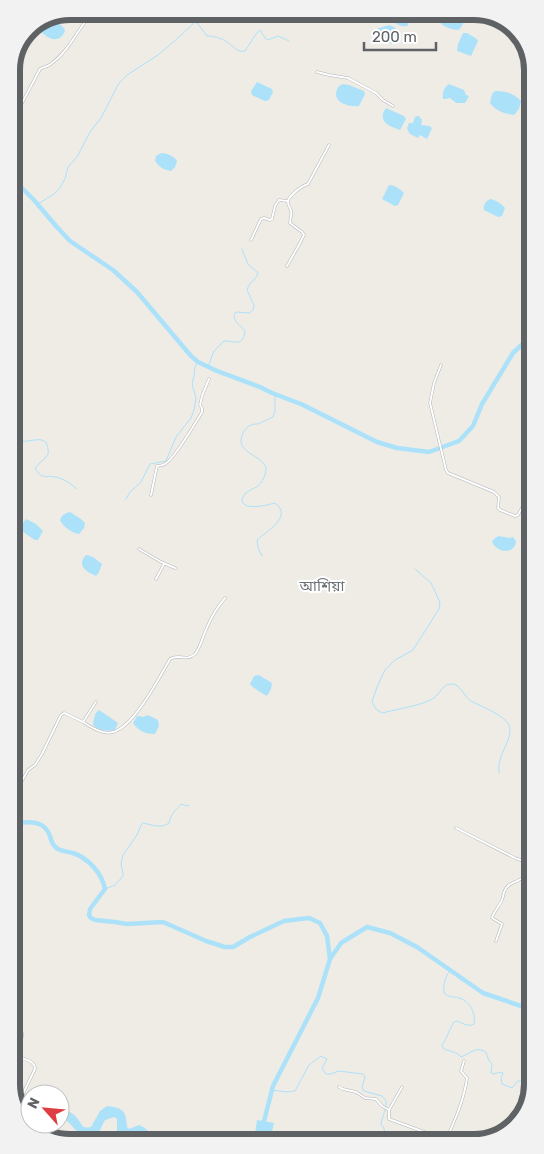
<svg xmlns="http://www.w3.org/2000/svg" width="544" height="1154" font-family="Rubik,'Noto Sans Bengali',sans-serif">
	<rect width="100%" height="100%" fill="#efece6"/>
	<path fill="#ace1fa" d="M 383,11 L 410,11 L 413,14 L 407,26 C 399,28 390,19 382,14 Z
		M 444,13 L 455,13 L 465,18 L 463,24 L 459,30 C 452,30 443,27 439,21 Z
		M 50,20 C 56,20 62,25 65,30 C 61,45 46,39 40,30 L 41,23 Z
		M 389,25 L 394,27 L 399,32 C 398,37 397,41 392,44 L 375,36 L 373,34 L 376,29 Z
		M 463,33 L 467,33 L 477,39 L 478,41 L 471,56 L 457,51 L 458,44 Z
		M 257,82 L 272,89 L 273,92 L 269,100 L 265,101 L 252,95 L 251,91 Z
		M 343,84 L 349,85 L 364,91 L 365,94 L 359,106 C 351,107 336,104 336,94 C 337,88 338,86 343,84 Z
		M 449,84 L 464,90 L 466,95 L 469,96 L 465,103 L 456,103 L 450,98 L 445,99 L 443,99 C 442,93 444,87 449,84 Z
		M 495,91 C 505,91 514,93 521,101 L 519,109 L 514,115 C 505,114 496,111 490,103 L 492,94 Z
		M 386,108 L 404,116 L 406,119 L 400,130 C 388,126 377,121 386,108 Z
		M 417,116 L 419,116 L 422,120 L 421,125 L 429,126 L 432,128 L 427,139 L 420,135 L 418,138 L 410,134 L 408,131 L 407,128 L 409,123 L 413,123 L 415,117 Z
		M 161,153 C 167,153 174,156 177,161 L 175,167 L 171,171 C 164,170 159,167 155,161 L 156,156 Z
		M 389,185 C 395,185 400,189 404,193 L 398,205 L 395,206 L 382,199 Z
		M 491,199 C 497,201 501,203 505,208 L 502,216 L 498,217 L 484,210 C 483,205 486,200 491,199 Z
		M 70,512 L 81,519 L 85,523 L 84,528 L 79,534 C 72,533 63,527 60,520 C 62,515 65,513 70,512 Z
		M 26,519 L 36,524 L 43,531 L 38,540 L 35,540 L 20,530 L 23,523 Z
		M 498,536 L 510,538 L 513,537 L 516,541 C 515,555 497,553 492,542 L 493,540 Z
		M 86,555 L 93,557 L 102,564 L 99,572 L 96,576 C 86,572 76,565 86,555 Z
		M 259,675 L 272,683 L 271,689 L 267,696 C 263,694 253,688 250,684 L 254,676 Z
		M 99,710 L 118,723 L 115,730 C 108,732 97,730 93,725 C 94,719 94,713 99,710 Z
		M 148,715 L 158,720 L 159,726 L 155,734 C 146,734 138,731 133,723 L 137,716 L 139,716 L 143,717 Z
		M 107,1106 C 124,1108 126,1111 127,1127 L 129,1129 L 139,1125 L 145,1128 L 159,1142 L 144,1142 L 141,1139 C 129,1139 125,1142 117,1131 L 117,1119 L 114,1117 L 105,1120 L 99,1132 C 77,1144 77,1125 62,1118 L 66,1110 C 70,1112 74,1114 77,1118 C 83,1125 81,1129 91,1127 L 100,1111 Z
		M 257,1120 L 274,1123 L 270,1141 L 254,1141 Z"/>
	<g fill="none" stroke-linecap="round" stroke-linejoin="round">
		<path stroke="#ace1fa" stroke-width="1" d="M 195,22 L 198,24 L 207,36 C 214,36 221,38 227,42 C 234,46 237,53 245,51 L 256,34 L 260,30 L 265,38 L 268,40 L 278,36 L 289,41
			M 38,204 L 54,194 L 59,189 L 65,179 L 68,167 L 77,157 L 90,132 L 101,118 L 119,83 L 127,75 L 158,55 L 179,37 L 195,22 L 199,11
			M 12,336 L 15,338
			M 208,367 L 214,351 L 224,341 C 235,341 243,347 245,331 C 241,326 230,319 236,312 L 249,313 L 253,310 L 254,305 L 247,290 C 249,282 256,280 258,273 L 248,264 L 242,249
			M 12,438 C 14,439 18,441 20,441 C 33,443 50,431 48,455 L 35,468 C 42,480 44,475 55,477 C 63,478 71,484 77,489
			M 126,499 L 130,492 L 141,482 L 150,464 L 166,461 L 176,437 L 191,418 L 194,410 L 196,398 L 192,384 L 194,376 L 195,367 L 198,362
			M 262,556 L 258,548 L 257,540 C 265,532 294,517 275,503 C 268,505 245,511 242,501 C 242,499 243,496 245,494 C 248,490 254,489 258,486 C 262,482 266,475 266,469 C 265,455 233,454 243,433 C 244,430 248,426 251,425 C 253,424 256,424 258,424 C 263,422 268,419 273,417 L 275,411 L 275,394
			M 415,569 L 431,583 L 440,602 L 439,609 L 413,650 L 395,660 L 385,670 L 377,687 L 372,702 L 376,709 L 382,713 C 397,709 421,706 434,698 C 440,694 442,684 451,684 C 460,683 464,697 471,701 C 480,706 510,717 510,729 C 511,742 496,757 499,773
			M 105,889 L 115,885 L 123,876 L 123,873 L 121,864 L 123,855 L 137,835 L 141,825 L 143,823 C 153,825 161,829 169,823 C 171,814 175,810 182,804 L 186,806 L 189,805
			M 450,970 C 445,978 443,984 444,993 C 450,998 452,996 459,998 C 470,1001 476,1013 474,1024 C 469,1027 463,1024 458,1021 L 454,1022 C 449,1030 447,1038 442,1045 L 443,1048 C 449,1052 457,1051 461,1057 C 471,1053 475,1046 486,1052 L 489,1061 L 492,1064 L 491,1073 L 493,1074 L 502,1072 L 503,1074 L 501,1078 L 502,1084 L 512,1088 L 518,1081 L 533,1082
			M 272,1090 L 287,1092 L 295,1091 L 309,1065 L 321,1056 L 327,1059 L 322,1068 L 326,1074 L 331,1074 L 339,1071 L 363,1074 L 365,1077 L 362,1087 L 364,1091 L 382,1096 L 386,1101 C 387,1109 382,1116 381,1124 C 386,1130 385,1133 382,1140"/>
		<path stroke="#ace1fa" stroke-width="4.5" d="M 12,178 L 34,200 L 56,226 L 70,241 L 113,270 L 137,292 L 191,356 L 198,362 L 217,371 L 260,387 L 272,393 L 301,404 L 377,442 L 397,448 L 429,452 L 459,441 L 473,426 L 482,404 L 513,353 L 530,337
			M 14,823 C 28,822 44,819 50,836 C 51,841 53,846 58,849 C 62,851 68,852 73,853 C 88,858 102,873 105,889 L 90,909 L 89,915 L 91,918 L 95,920 L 115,922 L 127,924 L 163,922 L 206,941 L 225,947 L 233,947 L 250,937 L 284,921 L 309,918 L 320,923 L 327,936 L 330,959
			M 20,1110 L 30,1112
			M 263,1125 L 273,1086 L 318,998 L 330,959 L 341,943 L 367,927 L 390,933 L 417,947 L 483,993 L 527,1008 L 532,1009"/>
		<g stroke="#b1b4b7" stroke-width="3">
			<path id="street" d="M 317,72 L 329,75 L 348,78 L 376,93 L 383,100 L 393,106
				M 12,122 L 40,69 C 43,67 47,67 51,64 C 71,49 77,29 94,11
				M 251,240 L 261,219 L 264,218 L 270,220 L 272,219 L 275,206 L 279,200 L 288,201
				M 287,266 L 300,243 L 304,235 L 302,232 L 290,223 C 290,220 292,214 291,211 C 291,209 288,205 288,203 C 287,196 302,186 308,184 L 329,145
				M 441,365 L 434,383 L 430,403 L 446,470 L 448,473 L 494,492 L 499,497 L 498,508 L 500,510 L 515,516 L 518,515 L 524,504 L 531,506
				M 151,495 L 157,466 C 158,466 164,465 165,464 C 174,459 196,422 202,412 L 202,408 L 200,405 L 202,396 L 209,379
				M 139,549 L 161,562 L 175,568
				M 156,579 L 164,564
				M 83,722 C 91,727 103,735 113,732 C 134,727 159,678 170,659 C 178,653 187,662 195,654 C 200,648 202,639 205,632 C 211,618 215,610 225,598
				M 14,791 L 18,788 L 28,770 L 35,765 L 42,754 L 61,715 L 64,713 L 83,722 L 96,702
				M 456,828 L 515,858 L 529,863 L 532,866
				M 496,941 L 502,924 L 492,918 C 494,911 499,907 502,900 C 504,895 503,890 508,886 C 511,883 515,882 519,880 C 524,877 528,874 532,870
				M 14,1028 L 22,1033 L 22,1037 L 17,1053 L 18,1056 C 24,1060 35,1060 35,1069 L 17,1106
				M 339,1087 L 343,1089 L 356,1092 L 365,1098 L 376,1099 L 382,1106 L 389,1110
				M 402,1087 L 389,1110 L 389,1119 L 446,1140
				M 446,1140 C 455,1120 464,1100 467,1078 L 461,1071 L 464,1061"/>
		</g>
		<use href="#street" stroke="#fff" stroke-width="2"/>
	</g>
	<g text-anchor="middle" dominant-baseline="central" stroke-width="4" stroke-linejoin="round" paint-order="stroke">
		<g font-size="15" fill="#6f7477" stroke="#fff">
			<text x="322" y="586">আশিয়া</text>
		</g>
	</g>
	<path d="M0 0H544V1154H0ZM70 20H474A50 50 0 0 1 524 70V1084A50 50 0 0 1 474 1134H70A50 50 0 0 1 20 1084V70A50 50 0 0 1 70 20Z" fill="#f2f2f3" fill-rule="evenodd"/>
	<path fill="none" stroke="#5e6265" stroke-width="6" d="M70 20H474A50 50 0 0 1 524 70V1084A50 50 0 0 1 474 1134H70A50 50 0 0 1 20 1084V70A50 50 0 0 1 70 20Z"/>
	<g transform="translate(45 1109) rotate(297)"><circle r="24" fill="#ffffff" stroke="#bfc0c1"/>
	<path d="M0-4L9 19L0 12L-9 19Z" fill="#de3d44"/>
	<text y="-8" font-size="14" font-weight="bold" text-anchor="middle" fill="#5e6265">N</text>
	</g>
	<path d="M364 42v8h72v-8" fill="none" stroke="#5e6265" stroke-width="2.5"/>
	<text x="372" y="42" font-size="15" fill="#5e6265" stroke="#ffffff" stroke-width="4" paint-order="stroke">200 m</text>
</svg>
